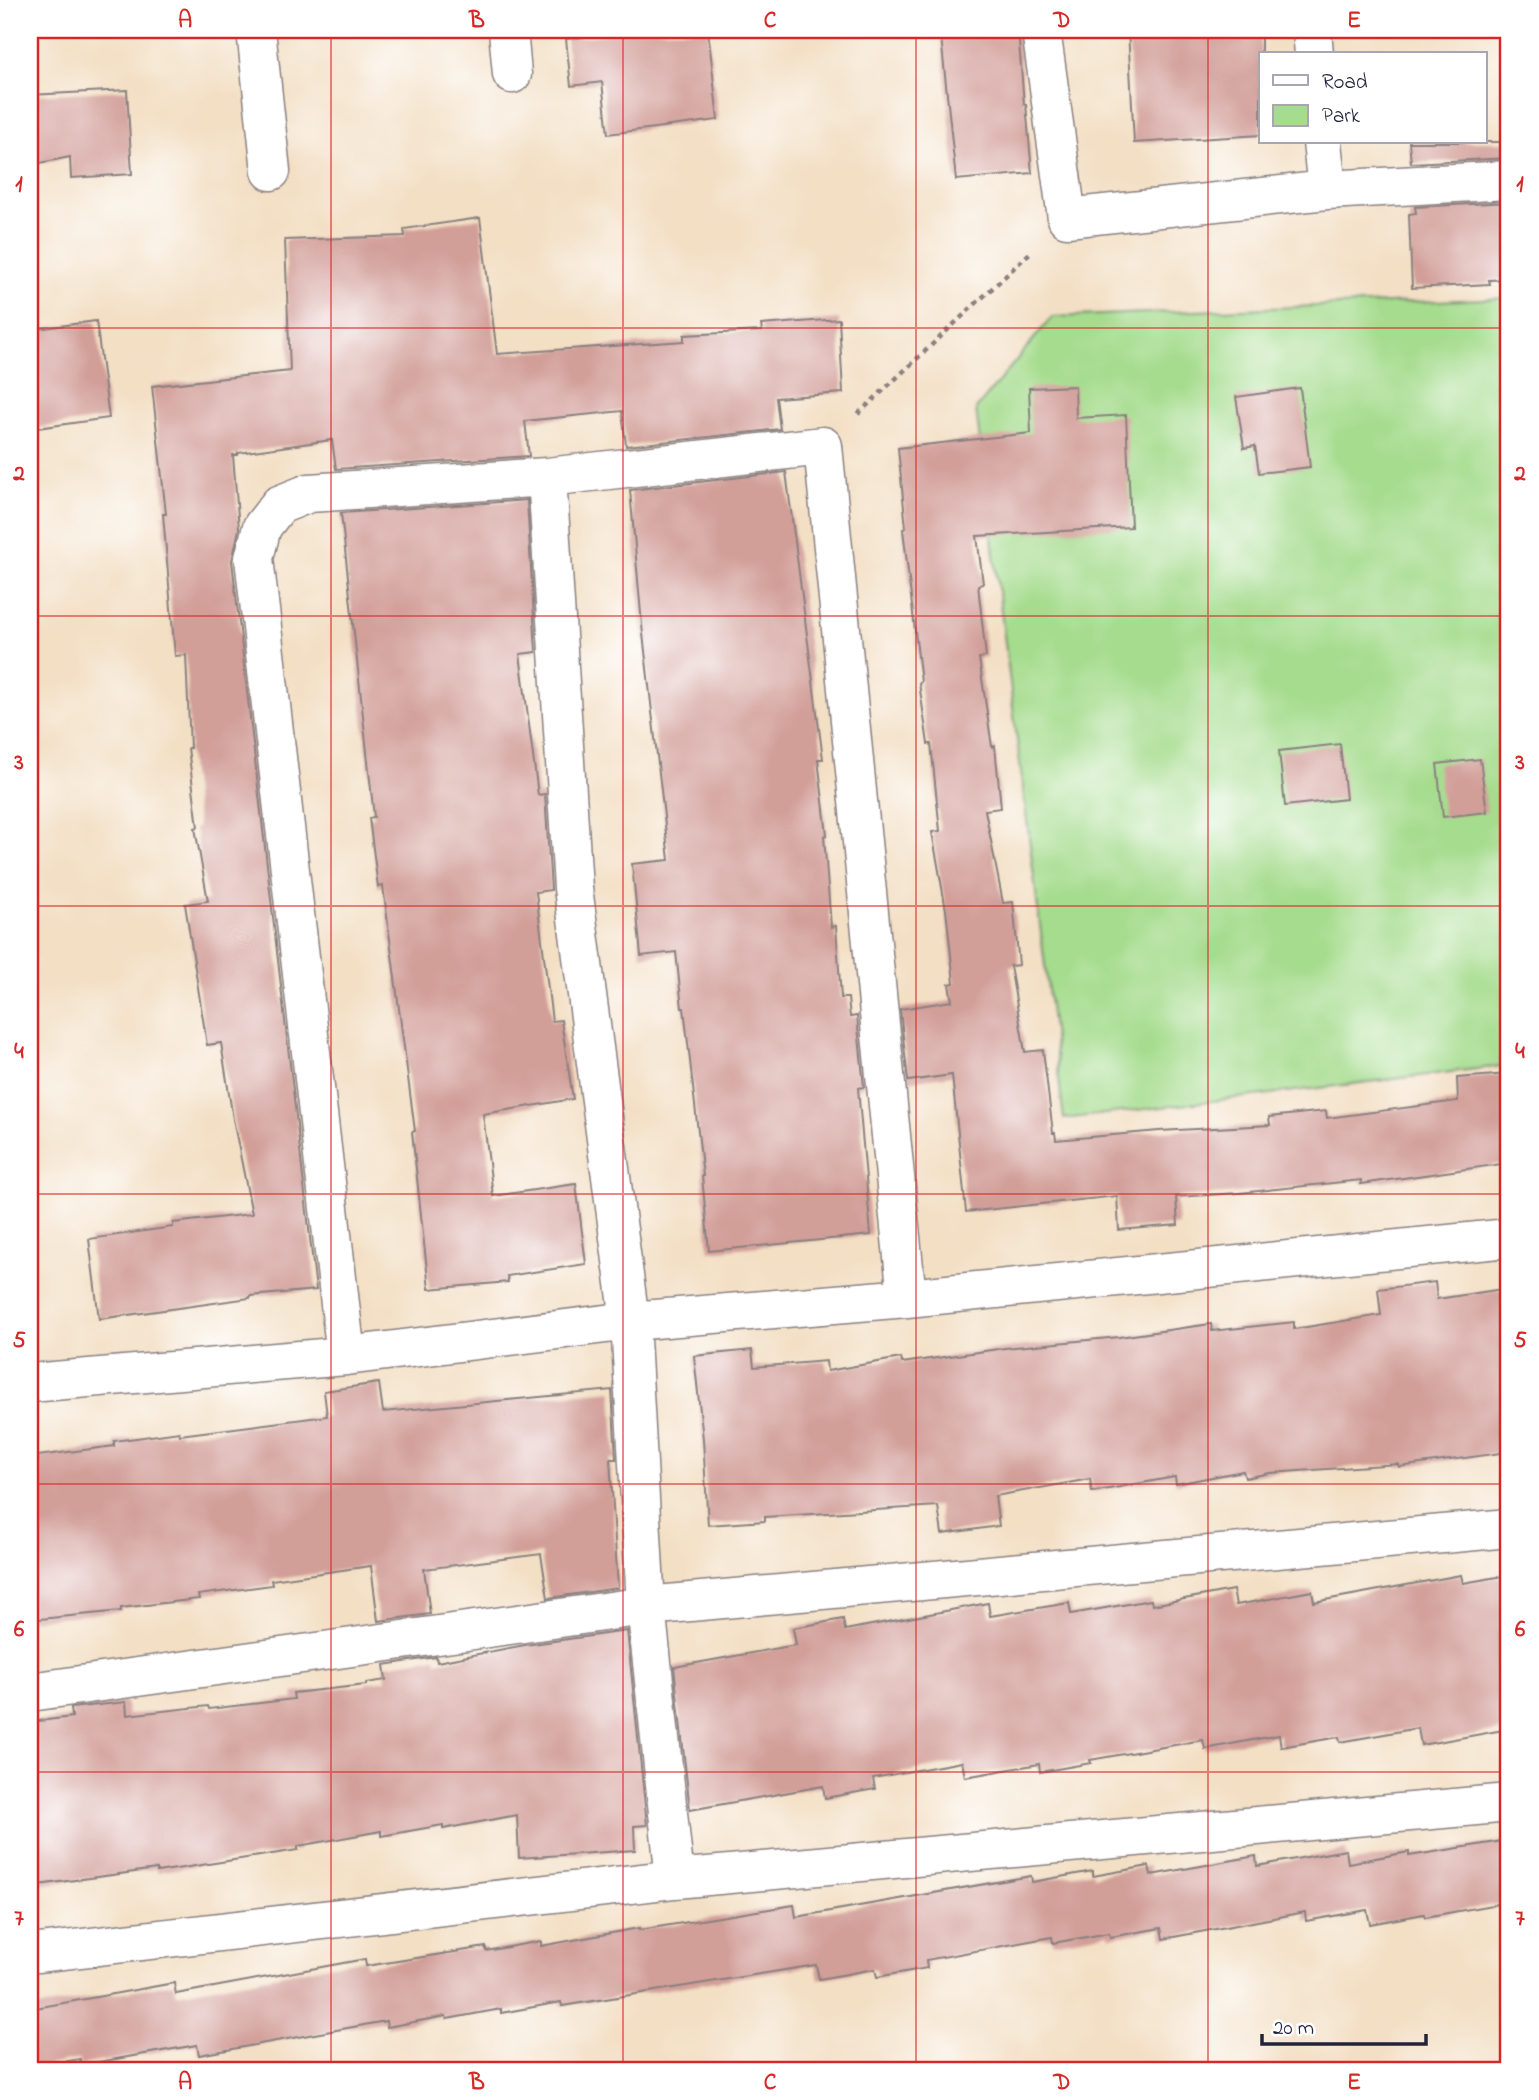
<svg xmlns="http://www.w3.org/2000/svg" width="1539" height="2100" font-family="'Indie Flower',sans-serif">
	<rect width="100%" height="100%" fill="#fff"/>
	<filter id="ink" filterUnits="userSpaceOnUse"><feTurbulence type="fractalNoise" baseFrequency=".0143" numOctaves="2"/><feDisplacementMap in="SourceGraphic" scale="14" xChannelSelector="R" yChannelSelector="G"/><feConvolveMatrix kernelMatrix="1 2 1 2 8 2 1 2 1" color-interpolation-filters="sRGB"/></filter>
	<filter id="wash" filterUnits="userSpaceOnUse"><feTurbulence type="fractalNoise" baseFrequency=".00686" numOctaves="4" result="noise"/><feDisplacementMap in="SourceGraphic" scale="28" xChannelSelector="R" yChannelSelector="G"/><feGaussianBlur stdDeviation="1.57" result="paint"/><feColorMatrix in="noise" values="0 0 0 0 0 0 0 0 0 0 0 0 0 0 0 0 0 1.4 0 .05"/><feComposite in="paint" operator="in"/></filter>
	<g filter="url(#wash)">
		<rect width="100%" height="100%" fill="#f3dfc4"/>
		<path fill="#a5dc8d" stroke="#647f64" stroke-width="2" d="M 1509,298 L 1509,1065 L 1064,1119 L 976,409 L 1052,317 Z"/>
		<g id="blocks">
			<path fill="#d29e98" d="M 642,30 L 708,30 L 718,120 L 608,134 L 602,82 L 571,86 L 566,39 Z
				M 1018,30 L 1024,104 L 1026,104 L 1032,173 L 956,180 L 941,37 Z
				M 1128,30 L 1261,30 L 1261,135 L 1134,143 Z
				M 127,90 L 132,174 L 71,178 L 70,157 L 30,165 L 30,95 Z
				M 1409,142 L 1509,142 L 1509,158 L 1411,163 Z
				M 1509,202 L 1509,279 L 1489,280 L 1490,284 L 1412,288 L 1409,214 L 1416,213 L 1415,207 Z
				M 480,218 L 497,354 L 684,341 L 684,335 L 762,331 L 761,325 L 839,319 L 843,393 L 776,398 L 780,429 L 626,446 L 622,411 L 525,421 L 529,456 L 336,469 L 332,440 L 238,453 L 238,455 L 233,455 L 239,529 L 232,561 L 316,1290 L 250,1296 L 250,1298 L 99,1319 L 89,1239 L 173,1227 L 173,1223 L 252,1214 L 233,1119 L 221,1043 L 207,1045 L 185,904 L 208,901 L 195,828 L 198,827 L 188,748 L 190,748 L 186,655 L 175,656 L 163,514 L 166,514 L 152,386 L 290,371 L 285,240 L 405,236 L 404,229 Z
				M 96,321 L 109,418 L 30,429 L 30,330 Z
				M 1075,386 L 1076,418 L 1126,415 L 1131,527 L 977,536 L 983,584 L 978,585 L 986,657 L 979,658 L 992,747 L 995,746 L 1001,808 L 985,810 L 1003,903 L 1013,902 L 1019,965 L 1010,966 L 1025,1052 L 1043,1050 L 1053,1133 L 1055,1133 L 1056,1140 L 1159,1131 L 1270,1125 L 1269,1117 L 1326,1111 L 1327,1118 L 1458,1101 L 1457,1078 L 1509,1074 L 1509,1163 L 1361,1184 L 1361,1180 L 1239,1193 L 1176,1197 L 1178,1225 L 1119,1230 L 1117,1196 L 966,1212 L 952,1075 L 908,1081 L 900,1009 L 952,1001 L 949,984 L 954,983 L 946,910 L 932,832 L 940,831 L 931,744 L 928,744 L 919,683 L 921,682 L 903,529 L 906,528 L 898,448 L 1031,433 L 1029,388 Z
				M 1300,388 L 1310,467 L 1259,473 L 1255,446 L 1244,448 L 1236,397 Z
				M 786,472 L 823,759 L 818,759 L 827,835 L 824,836 L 831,927 L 836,926 L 841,998 L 848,998 L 850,1017 L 857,1016 L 864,1087 L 858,1088 L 871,1235 L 709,1251 L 702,1176 L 703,1176 L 684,1008 L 682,1008 L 676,952 L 641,956 L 632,864 L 669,860 L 642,625 L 630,490 Z
				M 527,500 L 536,652 L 520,654 L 538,795 L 545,794 L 551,890 L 536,892 L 552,1021 L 561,1020 L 573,1099 L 483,1114 L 493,1196 L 576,1184 L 586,1264 L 507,1276 L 508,1282 L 429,1289 L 412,1132 L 415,1131 L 383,886 L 378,887 L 369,818 L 374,817 L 341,513 Z
				M 1340,744 L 1346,799 L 1285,806 L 1279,751 Z
				M 1480,759 L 1487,812 L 1443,817 L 1437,764 Z
				M 1435,1282 L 1437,1299 L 1509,1288 L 1509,1452 L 1399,1467 L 1398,1464 L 1270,1473 L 1245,1478 L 1243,1471 L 1176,1484 L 1175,1477 L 1092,1492 L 1090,1479 L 995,1496 L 999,1526 L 942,1534 L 938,1506 L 765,1517 L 765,1521 L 708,1525 L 703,1439 L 694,1356 L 752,1350 L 754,1367 L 826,1361 L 827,1371 L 901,1358 L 902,1363 L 1005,1348 L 1119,1337 L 1211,1324 L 1212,1331 L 1294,1322 L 1294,1329 L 1381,1315 L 1378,1289 Z
				M 379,1383 L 383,1412 L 612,1390 L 616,1459 L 610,1459 L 618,1588 L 548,1598 L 541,1554 L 424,1569 L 430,1614 L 378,1621 L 371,1566 L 271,1580 L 272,1585 L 198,1595 L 199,1599 L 121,1608 L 121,1611 L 30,1620 L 30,1463 L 38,1462 L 37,1456 L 114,1446 L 114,1441 L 179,1432 L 180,1435 L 327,1416 L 324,1391 Z
				M 1461,1575 L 1463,1583 L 1509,1575 L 1509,1729 L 1421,1745 L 1418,1728 L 1340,1742 L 1339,1737 L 1281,1747 L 1279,1735 L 1205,1749 L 1203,1740 L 1090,1760 L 1091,1763 L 1040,1772 L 1039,1764 L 965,1777 L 962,1762 L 873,1778 L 875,1789 L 825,1798 L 823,1786 L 690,1810 L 674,1667 L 796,1645 L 793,1628 L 843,1619 L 845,1630 L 988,1603 L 990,1616 L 1069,1603 L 1071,1614 L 1151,1600 L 1152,1605 L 1233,1590 L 1236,1605 L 1312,1591 L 1314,1602 Z
				M 627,1631 L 647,1825 L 634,1826 L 635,1850 L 519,1858 L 517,1815 L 443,1829 L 443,1825 L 381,1836 L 381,1831 L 298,1846 L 298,1850 L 157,1872 L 157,1869 L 30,1886 L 30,1722 L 72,1717 L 71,1708 L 126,1702 L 127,1715 L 208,1706 L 209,1709 L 294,1699 L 293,1693 L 366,1685 L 366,1683 L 386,1680 L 384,1665 L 436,1657 L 437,1662 L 525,1645 Z
				M 1509,1840 L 1509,1902 L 1425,1917 L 1424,1914 L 1370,1924 L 1367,1910 L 1306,1921 L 1305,1912 L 1163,1939 L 1161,1928 L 1110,1937 L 1109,1933 L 1053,1943 L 1052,1937 L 926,1960 L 927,1968 L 877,1977 L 875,1969 L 819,1979 L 816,1965 L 562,2006 L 561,2002 L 501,2013 L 501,2009 L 447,2019 L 446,2016 L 387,2027 L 386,2021 L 199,2055 L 197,2045 L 81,2065 L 80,2059 L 30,2068 L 30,2009 L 174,1983 L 176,1994 L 365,1959 L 366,1966 L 486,1947 L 486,1951 L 541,1941 L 541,1946 L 639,1928 L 639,1930 L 794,1905 L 796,1917 L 1031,1876 L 1032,1882 L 1093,1871 L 1093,1876 L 1149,1866 L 1151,1875 L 1256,1856 L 1257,1866 L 1346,1850 L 1348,1863 L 1409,1852 L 1409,1856 Z"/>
		</g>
	</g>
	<g filter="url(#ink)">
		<use href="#blocks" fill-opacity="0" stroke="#8a8080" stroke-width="2"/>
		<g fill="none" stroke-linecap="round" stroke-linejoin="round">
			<g stroke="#8a8080" stroke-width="41">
				<path id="street" d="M 256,30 L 271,171
					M 508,30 L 512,74
					M 1041,30 L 1067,218 L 1327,190 L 1509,180
					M 1312,30 L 1314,54
					M 1322,142 L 1327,190
					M 547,477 L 573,888 L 630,1321 L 646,1606 L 675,1879
					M 346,1356 L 254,558 L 262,527 L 279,505 L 309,493 L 547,477 L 823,446 L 907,1298
					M 30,1383 L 346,1356 L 630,1321 L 907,1298 L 1509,1238
					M 30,1692 L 646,1606 L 1509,1528
					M 30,1954 L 675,1879 L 1509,1803"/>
			</g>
			<path stroke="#8a8080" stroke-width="4.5" stroke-dasharray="5 5" stroke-linecap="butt" d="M 858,414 L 1033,250"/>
			<use href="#street" stroke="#fff" stroke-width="38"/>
		</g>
	</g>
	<path fill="none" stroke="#d62828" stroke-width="2" stroke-opacity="0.55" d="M 331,30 L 331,2070M 623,30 L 623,2070M 916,30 L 916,2070M 1208,30 L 1208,2070M 30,328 L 1509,328M 30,616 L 1509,616M 30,906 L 1509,906M 30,1194 L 1509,1194M 30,1484 L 1509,1484M 30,1772 L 1509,1772"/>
	<rect width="1539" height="2100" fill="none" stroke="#fff" stroke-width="77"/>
	<rect x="1259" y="52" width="228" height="91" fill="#ffffff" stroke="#a7a7b1" stroke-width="2"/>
	<rect x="1273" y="75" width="35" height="10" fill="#ffffff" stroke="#a7a7b1" stroke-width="2"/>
	<text x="1322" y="88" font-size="21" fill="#22223b">Road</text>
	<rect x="1273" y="105" width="35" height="21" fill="#a5dc8d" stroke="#a7a7b1" stroke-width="2"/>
	<text x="1322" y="122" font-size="21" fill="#22223b">Park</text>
	<path d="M1262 2034v10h164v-10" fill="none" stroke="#22223b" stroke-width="3.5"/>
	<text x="1273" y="2034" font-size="21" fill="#22223b" stroke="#ffffff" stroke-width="5" paint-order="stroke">20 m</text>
	<rect x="38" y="38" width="1462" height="2024" fill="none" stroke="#d62828" stroke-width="2.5"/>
	<g font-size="23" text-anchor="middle" font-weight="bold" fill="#d62828">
		<text x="185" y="27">A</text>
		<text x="477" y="27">B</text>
		<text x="770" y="27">C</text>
		<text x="1062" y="27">D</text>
		<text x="1354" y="27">E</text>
		<text x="19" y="191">1</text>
		<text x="1520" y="191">1</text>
		<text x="19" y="480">2</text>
		<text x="1520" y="480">2</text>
		<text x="19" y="769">3</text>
		<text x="1520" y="769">3</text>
		<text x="19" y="1058">4</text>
		<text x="1520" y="1058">4</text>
		<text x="19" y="1347">5</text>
		<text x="1520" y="1347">5</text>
		<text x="19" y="1636">6</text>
		<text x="1520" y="1636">6</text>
		<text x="19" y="1925">7</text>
		<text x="1520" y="1925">7</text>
		<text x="185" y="2089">A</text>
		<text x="477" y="2089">B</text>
		<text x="770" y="2089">C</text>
		<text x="1062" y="2089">D</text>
		<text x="1354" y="2089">E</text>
	</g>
</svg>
